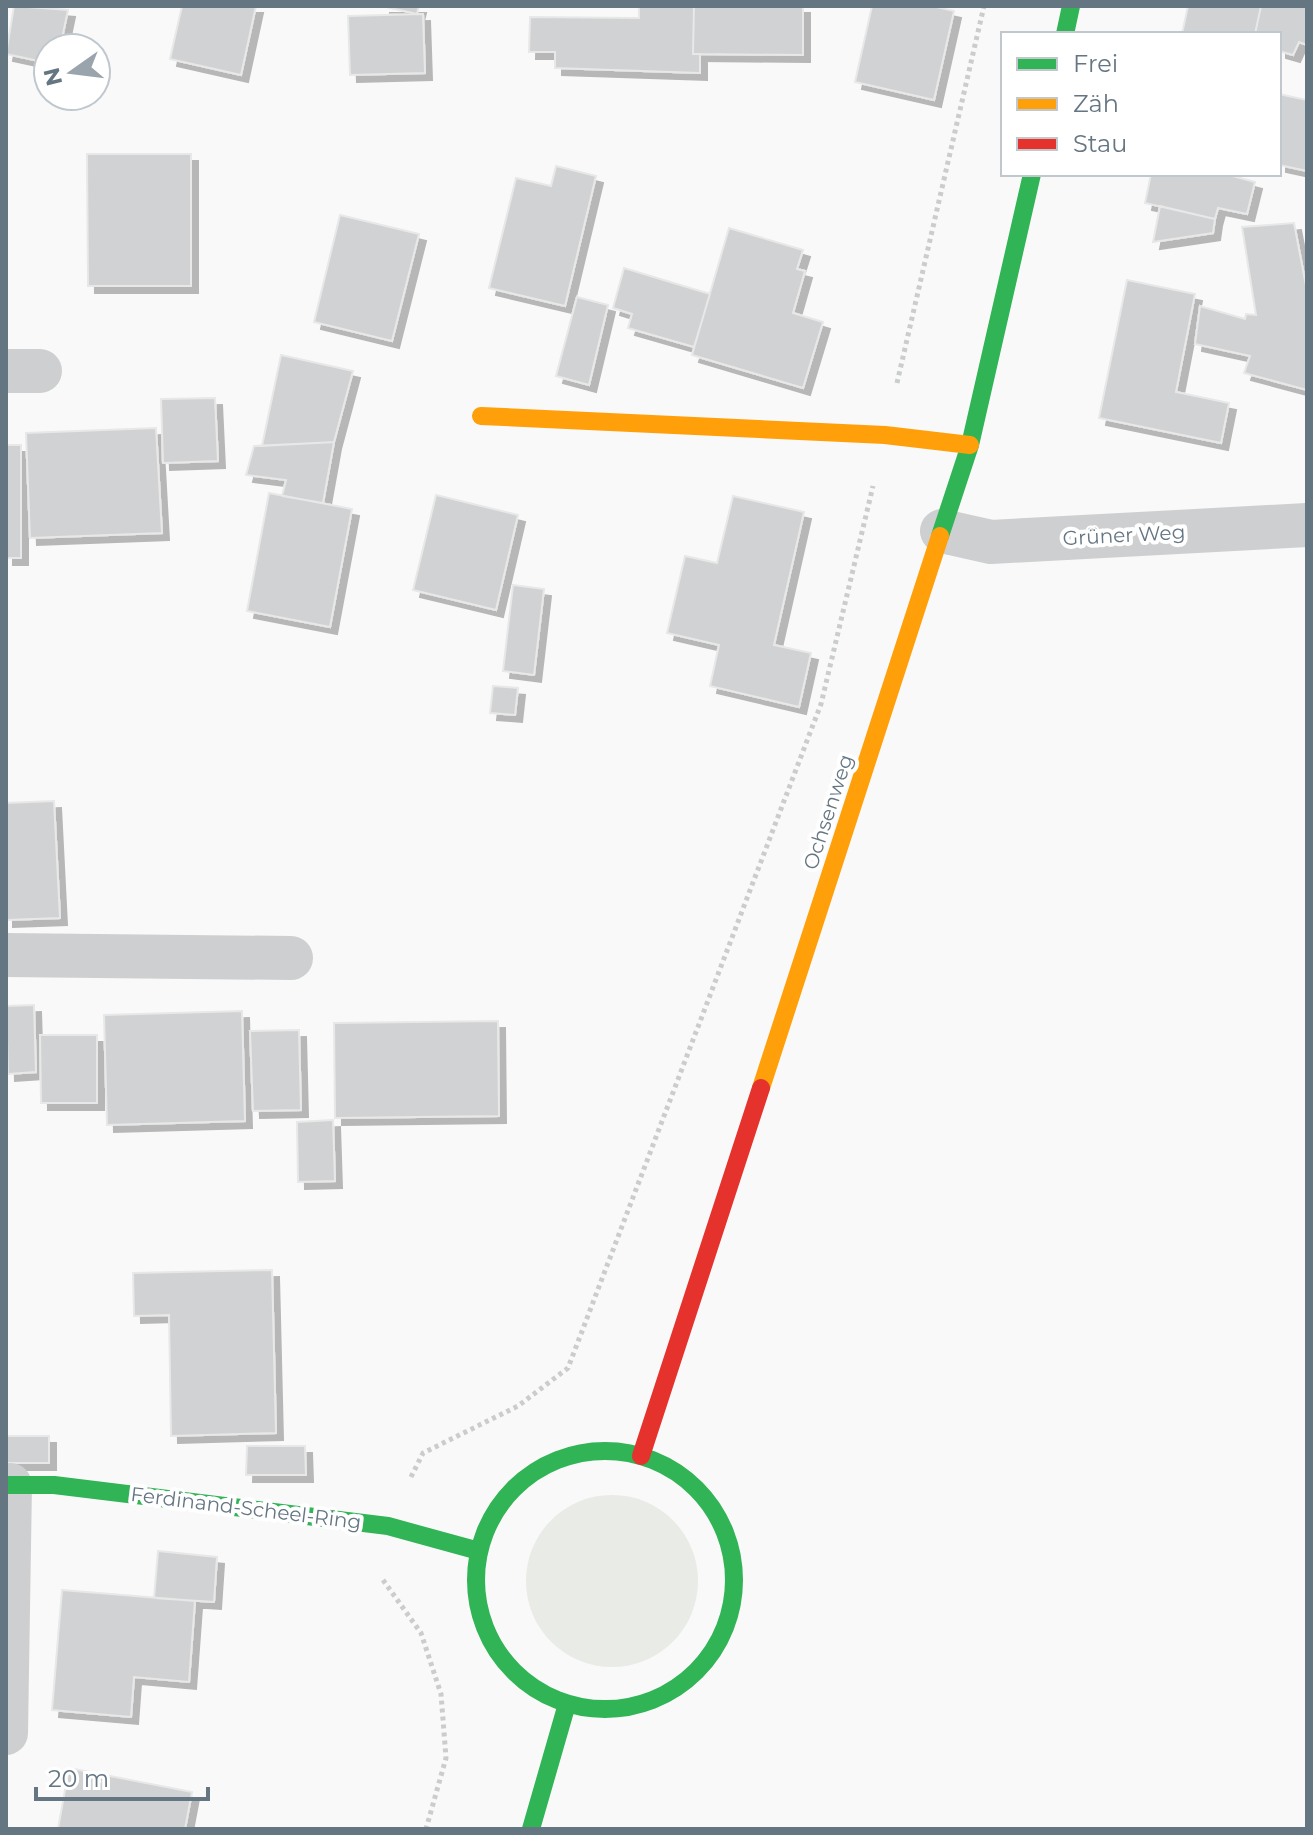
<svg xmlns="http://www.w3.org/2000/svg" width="1313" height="1835" font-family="Montserrat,sans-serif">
	<defs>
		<filter id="shadow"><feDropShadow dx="7" dy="7" stdDeviation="0" flood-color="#0004"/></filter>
	</defs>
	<rect width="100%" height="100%" fill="#f9f9f9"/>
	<path fill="#e8ebe6" d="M526 1581a86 86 0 1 1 172 0a86 86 0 1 1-172 0Z"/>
	<path fill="#d0d2d3" stroke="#e8e8e8" stroke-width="2" filter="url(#shadow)" d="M 14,6 L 68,10 L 60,48 L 48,48 L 48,63 L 6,54 Z
		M 182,6 L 256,6 L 241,75 L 170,59 Z
		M 382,6 L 419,6 L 417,14 Z
		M 639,6 L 694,6 L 693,54 L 700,54 L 700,73 L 555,68 L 555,52 L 529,52 L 530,17 L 639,18 Z
		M 694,6 L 803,6 L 803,55 L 693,54 Z
		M 872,6 L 932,6 L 954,11 L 934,100 L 855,82 Z
		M 1188,6 L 1261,6 L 1255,34 L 1182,34 Z
		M 1261,6 L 1307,6 L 1307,45 L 1299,42 L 1293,55 L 1279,51 L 1279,34 L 1255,34 Z
		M 423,14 L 425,73 L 350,75 L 348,16 Z
		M 1279,94 L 1307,100 L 1307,171 L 1279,165 Z
		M 87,154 L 191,154 L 191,286 L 88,286 Z
		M 556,166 L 596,176 L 565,306 L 489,288 L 516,178 L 551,186 Z
		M 1151,174 L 1225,174 L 1255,182 L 1247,214 L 1218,208 L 1215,219 L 1145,203 Z
		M 1160,206 L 1215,219 L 1213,233 L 1153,242 Z
		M 340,215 L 419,234 L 392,341 L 314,322 Z
		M 1294,223 L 1307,291 L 1307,390 L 1244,373 L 1250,356 L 1195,344 L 1200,306 L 1245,319 L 1246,314 L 1256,315 L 1242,227 Z
		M 729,228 L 803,250 L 797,269 L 805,271 L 793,313 L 823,322 L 803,388 L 692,355 Z
		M 624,268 L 710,294 L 694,347 L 628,328 L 632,314 L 613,308 Z
		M 1127,280 L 1195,294 L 1176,392 L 1229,403 L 1221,443 L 1099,418 Z
		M 577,297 L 608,305 L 589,385 L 556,376 Z
		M 281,355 L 353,371 L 334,442 L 262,446 Z
		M 215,398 L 218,461 L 163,463 L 161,399 Z
		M 156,428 L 162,533 L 30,538 L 26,433 Z
		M 334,442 L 323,503 L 282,496 L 286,480 L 246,475 L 254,446 Z
		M 6,445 L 21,445 L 21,558 L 6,558 Z
		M 269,493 L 352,509 L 330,627 L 247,611 Z
		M 436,495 L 518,515 L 496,610 L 413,590 Z
		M 733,496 L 804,512 L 774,645 L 811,653 L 799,707 L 710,686 L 719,645 L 667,633 L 685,556 L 717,563 Z
		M 513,585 L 544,589 L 534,675 L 503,671 Z
		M 493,686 L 518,688 L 515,715 L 490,713 Z
		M 54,801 L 60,918 L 6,920 L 6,803 Z
		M 34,1005 L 36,1072 L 8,1074 L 6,1006 Z
		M 242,1011 L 245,1121 L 107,1125 L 104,1015 Z
		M 498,1021 L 499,1116 L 335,1118 L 334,1023 Z
		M 299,1030 L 301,1110 L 253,1111 L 250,1031 Z
		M 40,1035 L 97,1035 L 97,1103 L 41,1103 Z
		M 333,1120 L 335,1181 L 298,1182 L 297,1122 Z
		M 272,1270 L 276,1433 L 171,1436 L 169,1315 L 134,1316 L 133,1273 Z
		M 6,1436 L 49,1436 L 49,1463 L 6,1463 Z
		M 247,1446 L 305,1446 L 306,1475 L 246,1475 Z
		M 158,1551 L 217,1557 L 214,1602 L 154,1598 Z
		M 62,1590 L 195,1601 L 189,1682 L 134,1677 L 131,1717 L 52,1710 Z
		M 69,1768 L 192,1792 L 185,1829 L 58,1829 Z"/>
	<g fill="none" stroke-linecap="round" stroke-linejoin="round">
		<path stroke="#cbcccd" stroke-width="5" stroke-dasharray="4 4" stroke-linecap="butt" d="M 897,383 L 984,6
			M 411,1477 L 423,1453 L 518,1406 L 568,1368 L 821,704 L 873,486
			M 383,1580 L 421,1633 L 441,1694 L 446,1758 L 426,1829"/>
		<path stroke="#cecfd0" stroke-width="44" d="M 6,371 L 40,371
			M 942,531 L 991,542 L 1307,525
			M 6,955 L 291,958
			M 6,1733 L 10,1485"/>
		<path stroke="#30b455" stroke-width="18" d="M 1065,34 L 1071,6
			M 940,536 L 970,445 L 1032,174
			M476 1580a129 129 0 1 1 258 0a129 129 0 1 1-258 0Z
			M 6,1485 L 54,1485 L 388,1526 L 479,1551
			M 531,1829 L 567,1704"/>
		<path stroke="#ff9f0a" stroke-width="18" d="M 481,416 L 885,435 L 970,445
			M 761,1088 L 940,536"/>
		<path stroke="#e5322d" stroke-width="18" d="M 641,1456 L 761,1088"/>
	</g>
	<g text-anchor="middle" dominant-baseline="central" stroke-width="8" stroke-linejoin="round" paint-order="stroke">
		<g font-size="20" fill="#657683" stroke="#fff">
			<text transform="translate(1124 535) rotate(-3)">Grüner Weg</text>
			<text transform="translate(828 812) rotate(-72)">Ochsenweg</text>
			<text transform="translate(246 1508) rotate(7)">Ferdinand-Scheel-Ring</text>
		</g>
	</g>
	<rect width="1313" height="1835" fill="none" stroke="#657683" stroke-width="16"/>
	<rect x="1001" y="32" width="280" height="144" fill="#ffffff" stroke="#c1c8cd" stroke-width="2"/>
	<rect x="1017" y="58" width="40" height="12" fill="#30b455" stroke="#c1c8cd" stroke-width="2"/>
	<text x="1073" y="72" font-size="24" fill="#657683">Frei</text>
	<rect x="1017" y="98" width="40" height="12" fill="#ff9f0a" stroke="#c1c8cd" stroke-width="2"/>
	<text x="1073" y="112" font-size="24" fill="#657683">Zäh</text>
	<rect x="1017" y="138" width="40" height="12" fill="#e5322d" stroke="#c1c8cd" stroke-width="2"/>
	<text x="1073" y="152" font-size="24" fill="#657683">Stau</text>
	<g transform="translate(72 72) rotate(256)"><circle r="38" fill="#ffffff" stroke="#c1c8cd" stroke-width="2"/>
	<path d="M0-6L14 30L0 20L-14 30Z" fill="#99a4ac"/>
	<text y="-12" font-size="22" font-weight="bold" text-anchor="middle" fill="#657683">N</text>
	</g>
	<path d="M36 1787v12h172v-12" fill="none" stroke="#657683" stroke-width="4"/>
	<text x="48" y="1787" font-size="24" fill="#657683" stroke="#ffffff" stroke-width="6" paint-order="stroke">20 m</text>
</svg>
